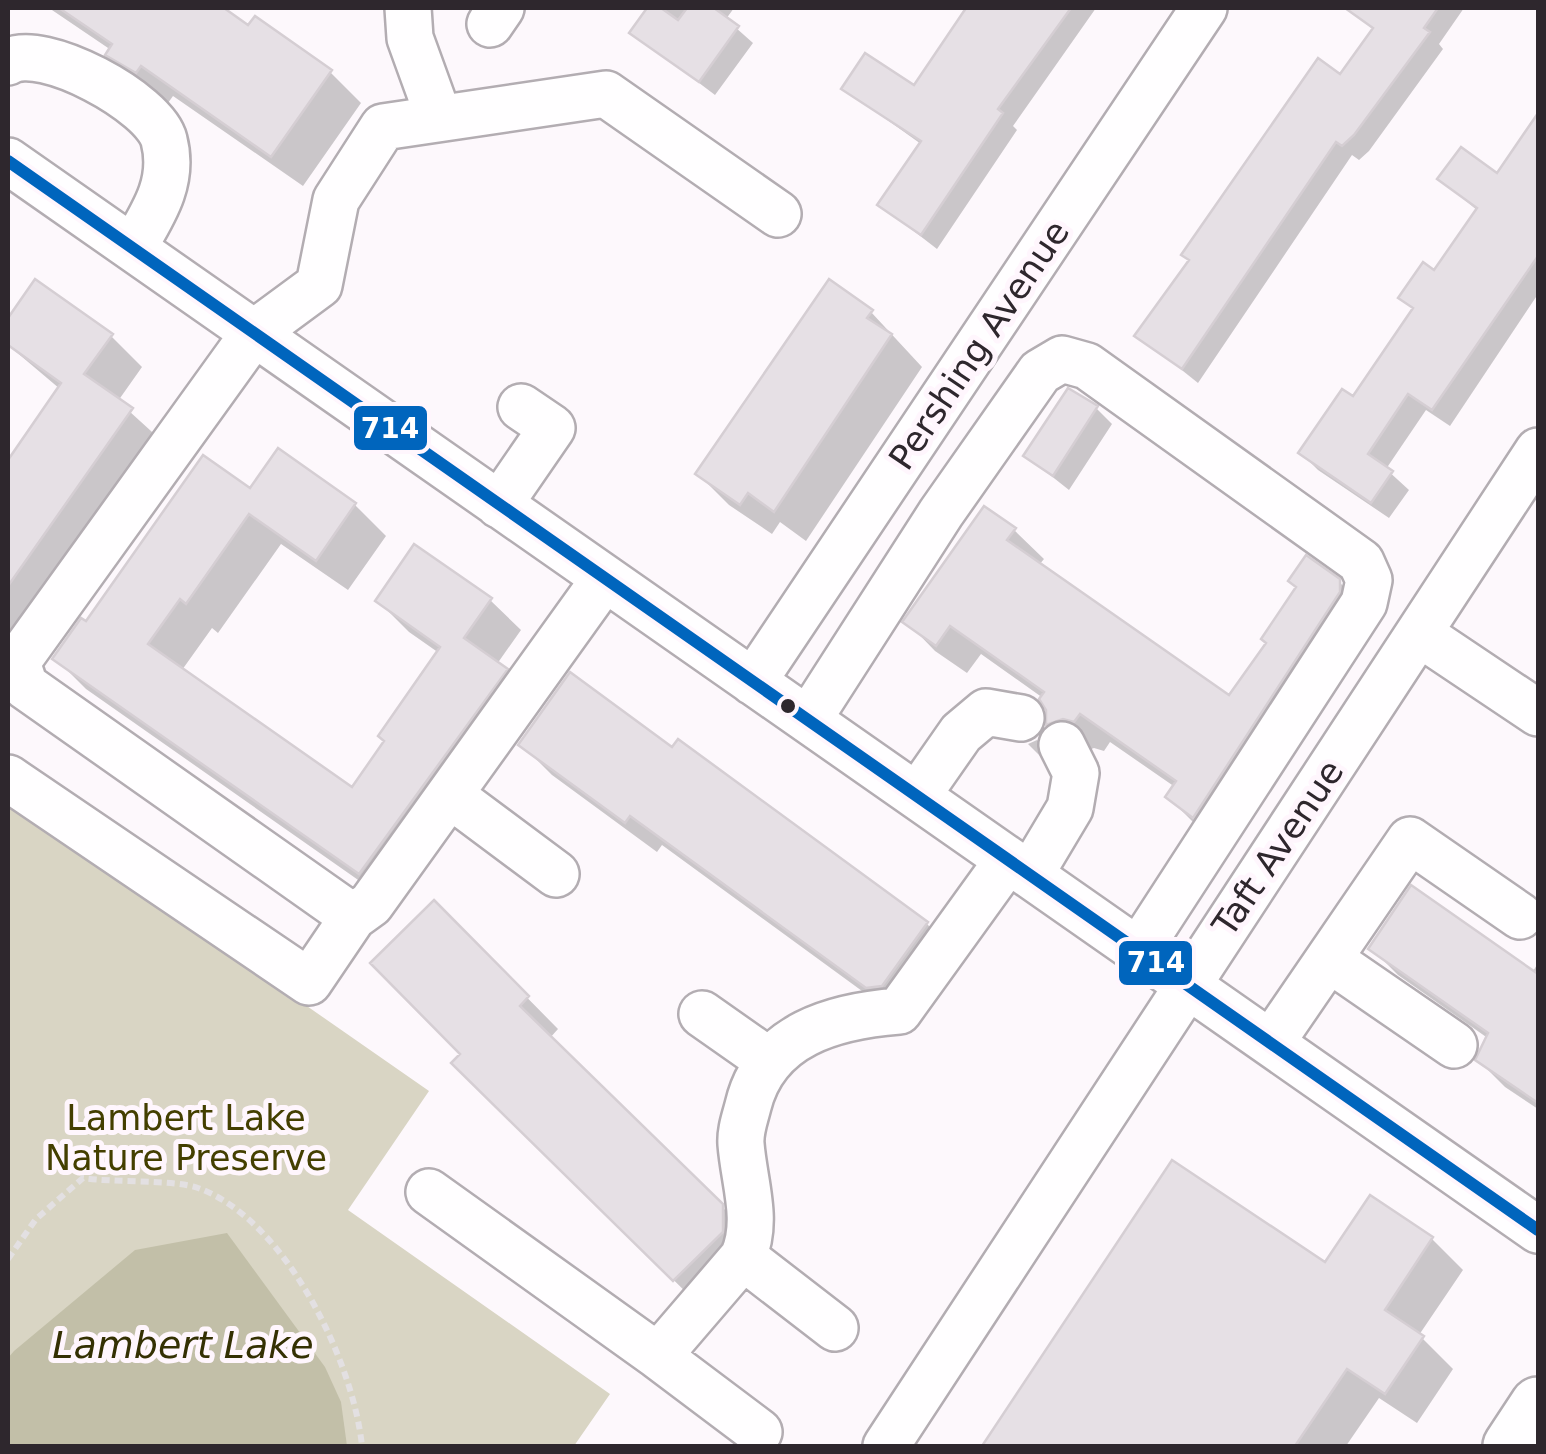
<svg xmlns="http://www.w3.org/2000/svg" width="1546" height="1454" font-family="'DejaVu Sans',sans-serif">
	<rect width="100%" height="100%" fill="#fdf8fc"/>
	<path fill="#d9d5c4" d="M 8,798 L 429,1091 L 348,1210 L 610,1394 L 574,1446 L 8,1446 Z"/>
	<path fill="#c2bfa8" d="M 227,1233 L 325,1367 L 341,1402 L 347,1446 L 8,1446 L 8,1358 L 14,1351 L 135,1250 Z"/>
	<path fill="#0003" d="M 49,8 L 220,8 L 330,72 L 361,103 L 303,186 L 173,96 L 168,103 L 139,85 L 108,54 L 111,50 Z
		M 649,8 L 734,8 L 726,19 L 753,43 L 715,95 L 633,33 Z
		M 969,8 L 986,8 L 1003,19 L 1012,8 L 1096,8 L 1013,126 L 1017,130 L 937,249 L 880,205 L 921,144 L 844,89 L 915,89 Z
		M 1354,8 L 1464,8 L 1439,44 L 1443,49 L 1369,151 L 1359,160 L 1352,155 L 1198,383 L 1138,335 L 1374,31 Z
		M 1538,117 L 1538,294 L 1450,426 L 1426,410 L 1386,469 L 1409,490 L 1389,518 L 1318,470 L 1301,453 L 1353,399 L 1414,310 L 1401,297 L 1435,274 L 1478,211 L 1440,179 L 1498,177 Z
		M 36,283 L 111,336 L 142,367 L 118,401 L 162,441 L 8,659 L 8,469 L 60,389 L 8,345 L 8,323 Z
		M 871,312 L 922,367 L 806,541 L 780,522 L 772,534 L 729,505 L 698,474 Z
		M 1096,408 L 1112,424 L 1069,490 L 1026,456 Z
		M 251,492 L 355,505 L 386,536 L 348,590 L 281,544 L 218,633 L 212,628 L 182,670 L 353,790 L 439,653 L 409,632 L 378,601 L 490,600 L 521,630 L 497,664 L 537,701 L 391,903 L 86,689 L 55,658 L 87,625 Z
		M 1014,530 L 1044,559 L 1039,565 L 1230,699 L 1338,581 L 1369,611 L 1198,827 L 1168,797 L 1175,787 L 1110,742 L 1104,751 L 1094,748 L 1078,754 L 1048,724 L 1043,698 L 981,654 L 967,673 L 935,651 L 906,621 Z
		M 1037,740 L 1068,771 L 1058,774 L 1028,744 Z
		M 679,742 L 927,924 L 958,955 L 899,1018 L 662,845 L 657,852 L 552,775 L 521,744 L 673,750 Z
		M 434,903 L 558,1029 L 549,1039 L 753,1237 L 705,1311 L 454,1063 L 463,1054 Z
		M 1371,948 L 1532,973 L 1538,963 L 1538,1109 L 1505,1087 L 1478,1060 L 1489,1039 L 1398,975 Z
		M 1173,1164 L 1326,1265 L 1432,1239 L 1463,1270 L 1419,1335 L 1453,1369 L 1417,1423 L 1379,1398 L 1346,1446 L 985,1446 Z"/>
	<path fill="#e6e0e5" stroke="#d5ced3" stroke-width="2.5" d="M 59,8 L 224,8 L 248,25 L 255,16 L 332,70 L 271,157 L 141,66 L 136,73 L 105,55 L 112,44 Z
		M 647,8 L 661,8 L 678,20 L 687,8 L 714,8 L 739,26 L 699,82 L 629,33 Z
		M 966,8 L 1071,8 L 998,109 L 1003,113 L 921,235 L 877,205 L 921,141 L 841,89 L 865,53 L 914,85 Z
		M 1345,8 L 1438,8 L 1424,28 L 1430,32 L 1354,135 L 1342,146 L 1336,142 L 1182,369 L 1134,336 L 1189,260 L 1181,255 L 1318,58 L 1340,74 L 1373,28 Z
		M 1538,113 L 1538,256 L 1432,410 L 1408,394 L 1368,454 L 1393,471 L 1371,503 L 1298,453 L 1342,389 L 1353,396 L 1413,308 L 1398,298 L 1423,262 L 1434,270 L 1477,208 L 1437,179 L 1461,147 L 1497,173 Z
		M 35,279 L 113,334 L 84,374 L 133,408 L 8,586 L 8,460 L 61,383 L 8,345 L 8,318 Z
		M 829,279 L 873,310 L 867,318 L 892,334 L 774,512 L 748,493 L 740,505 L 695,474 Z
		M 1068,388 L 1098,406 L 1053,476 L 1023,456 Z
		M 278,448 L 356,503 L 316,561 L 249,514 L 186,604 L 180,599 L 148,644 L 352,787 L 384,741 L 378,736 L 440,647 L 375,601 L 414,544 L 492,598 L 464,638 L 508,669 L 359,874 L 52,659 L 81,618 L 86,621 L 203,455 L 250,488 Z
		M 984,506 L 1016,528 L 1007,540 L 1229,695 L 1266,643 L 1261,639 L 1296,587 L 1288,581 L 1306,555 L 1340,579 L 1340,592 L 1193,818 L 1165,797 L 1176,781 L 1080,714 L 1074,722 L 1063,719 L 1046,725 L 1046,710 L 1039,699 L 1044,692 L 950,626 L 936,646 L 902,622 Z
		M 570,672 L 672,747 L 678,739 L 928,922 L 882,986 L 866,988 L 630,816 L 625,823 L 518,745 Z
		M 1411,885 L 1538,974 L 1538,1103 L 1475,1060 L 1488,1033 L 1368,949 Z
		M 434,900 L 529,996 L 520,1006 L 723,1204 L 723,1232 L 673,1281 L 451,1063 L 460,1054 L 370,963 Z
		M 1172,1160 L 1325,1262 L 1370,1195 L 1433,1237 L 1385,1310 L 1424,1336 L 1385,1394 L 1347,1369 L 1295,1446 L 982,1446 Z"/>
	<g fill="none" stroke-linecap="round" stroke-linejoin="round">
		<g stroke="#b3adb2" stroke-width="50">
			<path id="minor" d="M 408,8 L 410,38 L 439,118
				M 490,24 L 501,8
				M 8,62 C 41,41 155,103 164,140 C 175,182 153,214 133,248
				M 8,161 L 1538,1230
				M 499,505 L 552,428 L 521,407
				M 605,578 L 371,904 L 353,917 L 25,686 L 17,662 L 254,333 L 319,285 L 336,200 L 383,127 L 606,94 L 778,214
				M 1420,634 L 1538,713
				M 753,682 L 1204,8
				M 808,720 L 941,513 L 1040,372 L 1062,359 L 1087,366 L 1361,562 L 1369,580 L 1364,603 L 1138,951
				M 8,778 L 309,982 L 353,917
				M 450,795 L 556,874
				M 917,796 L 961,733 L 986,712 L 1021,718
				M 1030,875 L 1070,808 L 1076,773 L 1062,745
				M 1329,959 L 1454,1045
				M 702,1014 L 769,1061
				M 1271,1043 L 1410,840 L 1520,916
				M 429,1192 L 658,1356
				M 743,1257 L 658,1356 L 759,1432
				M 835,1328 L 743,1257 C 759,1220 744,1183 741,1144 C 740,1131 745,1118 748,1106 C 765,1034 835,1016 899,1011 L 1008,860
				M 886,1446 L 1538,451"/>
		</g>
		<g stroke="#b3adb2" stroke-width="60">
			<path id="major" d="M 1511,1446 L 1538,1405"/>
		</g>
		<path stroke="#e3e0e2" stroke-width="6" stroke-dasharray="8 5" stroke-linecap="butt" d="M 8,1259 L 36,1219 L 83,1178 C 115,1183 172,1179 198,1188 C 285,1219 353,1360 362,1446"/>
		<use href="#minor" stroke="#fffeff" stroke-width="45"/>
		<use href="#major" stroke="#fffeff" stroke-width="55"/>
		<g stroke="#fff6fd" stroke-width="20">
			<path id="bus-1" d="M 8,161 L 1538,1230"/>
		</g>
		<use href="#bus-1" stroke="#0065bd" stroke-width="12"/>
	</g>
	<circle fill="#2e272d" stroke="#fff6fd" stroke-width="4" cx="788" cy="706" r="9"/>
	<g text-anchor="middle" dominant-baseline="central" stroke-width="10" stroke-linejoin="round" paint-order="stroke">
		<g font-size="35" fill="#2e272d" stroke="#fff6fd">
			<text transform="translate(979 345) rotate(-56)">Pershing Avenue</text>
			<text transform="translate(1278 848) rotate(-56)">Taft Avenue</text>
		</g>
		<g font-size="35" fill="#443f00" stroke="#fff6fd">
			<text x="186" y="1118">Lambert Lake<tspan x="186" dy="40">Nature Preserve</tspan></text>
		</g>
		<g font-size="38" font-style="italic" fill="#343003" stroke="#fff6fd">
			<text x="183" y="1345">Lambert Lake</text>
		</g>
	</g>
	<g stroke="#fff6fd" stroke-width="4">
		<rect x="352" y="404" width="77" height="48" rx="10" fill="#0065bd"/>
		<rect x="1117" y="939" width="77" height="48" rx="10" fill="#0065bd"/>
	</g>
	<g font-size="28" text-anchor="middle" font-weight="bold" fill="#fff">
		<text x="390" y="438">714</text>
		<text x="1156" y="972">714</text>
	</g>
	<rect width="1546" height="1454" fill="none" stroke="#2e272d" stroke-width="20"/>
</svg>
